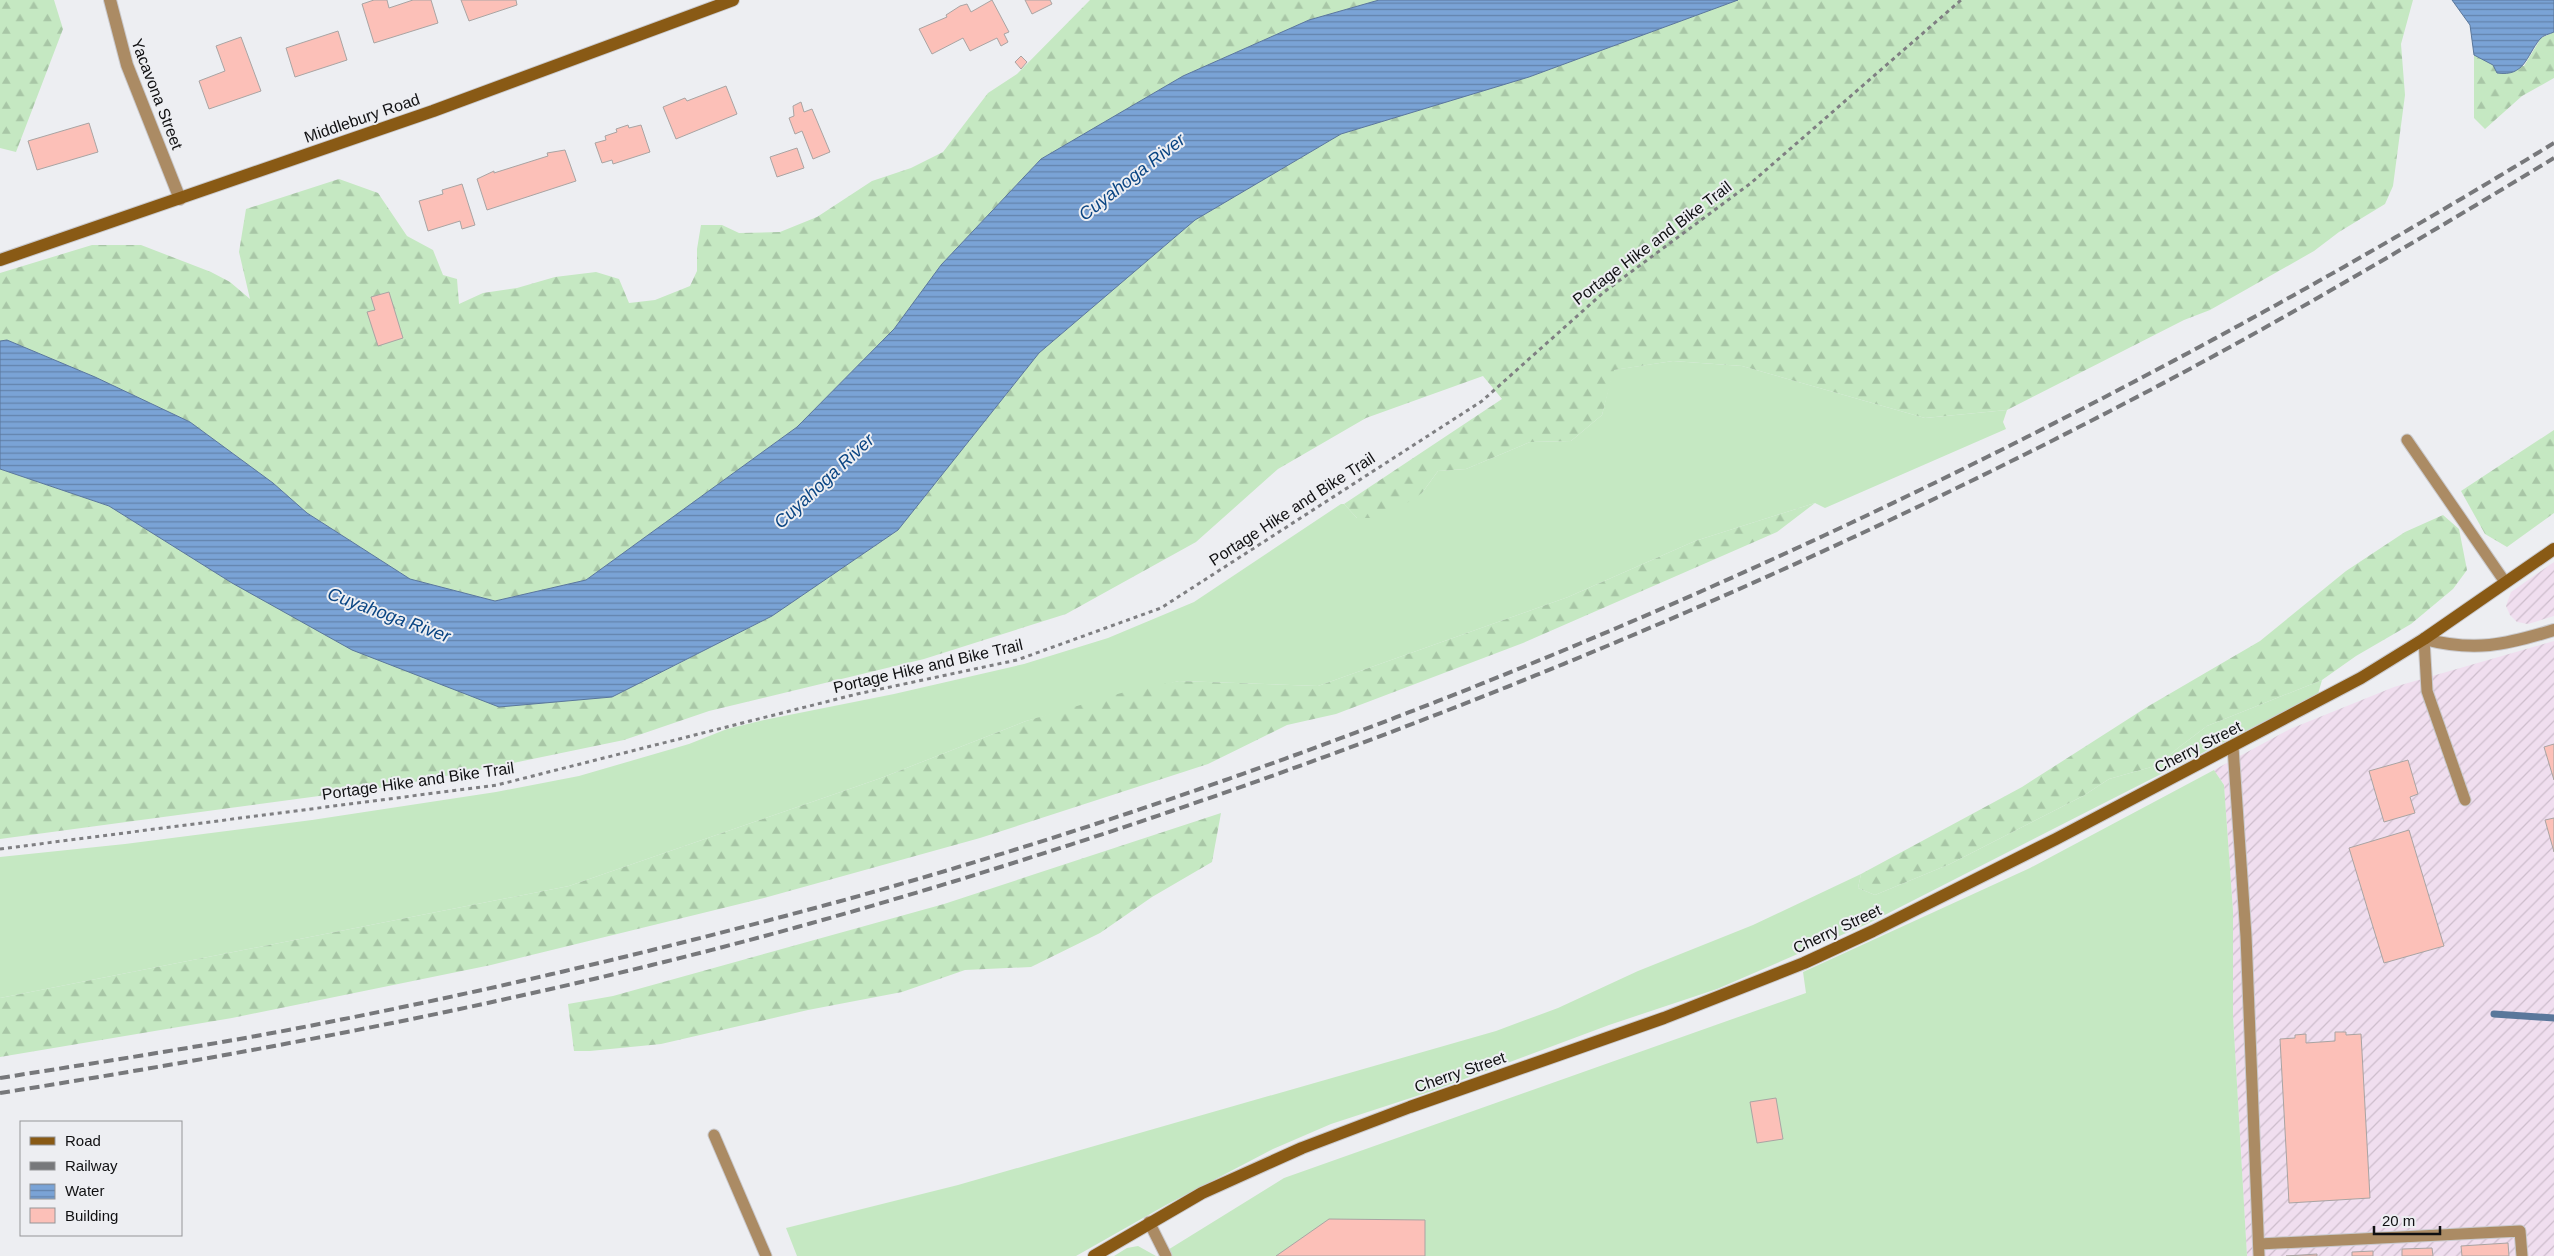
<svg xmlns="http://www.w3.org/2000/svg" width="2554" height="1256" font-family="Helvetica,sans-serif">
	<defs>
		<pattern id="industrial-furrows" width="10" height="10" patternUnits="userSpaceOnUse" patternTransform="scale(1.25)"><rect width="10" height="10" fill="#f0deef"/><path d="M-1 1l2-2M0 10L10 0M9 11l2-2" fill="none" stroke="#cdbdcc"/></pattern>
		<pattern id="forest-firs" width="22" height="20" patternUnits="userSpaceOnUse" patternTransform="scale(1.25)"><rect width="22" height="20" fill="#c5e8c2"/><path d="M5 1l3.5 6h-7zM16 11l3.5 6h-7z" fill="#a8c6a6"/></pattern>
		<pattern id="water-rules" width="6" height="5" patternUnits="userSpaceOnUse" patternTransform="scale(1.25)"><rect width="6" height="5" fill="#7aa3d6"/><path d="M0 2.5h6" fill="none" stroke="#6383ac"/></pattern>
	</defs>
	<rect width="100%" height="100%" fill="#edeef2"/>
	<path fill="url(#industrial-furrows)" d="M 2554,562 L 2554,616 L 2528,624 L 2517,622 L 2510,615 L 2506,606 L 2511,592 Z
		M 2554,641 L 2554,1256 L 2247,1256 L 2233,1016 L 2233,911 L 2224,785 L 2214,770 L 2290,729 L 2394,687 Z"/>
	<path fill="#c5e8c2" d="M 1673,361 L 1742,366 L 1925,418 L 2007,410 L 2003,422 L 2006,429 L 1825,508 L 1815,503 L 1695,541 L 1568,597 L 1318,686 L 1179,681 L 1026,721 L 881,778 L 569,886 L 0,998 L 0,857 L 125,844 L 312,820 L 496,792 L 579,776 L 689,744 L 727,729 L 764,720 L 894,694 L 1024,664 L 1108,638 L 1194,602 L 1341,504 L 1344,504 L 1357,518 L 1422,493 L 1438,471 L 1466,469 L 1530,442 L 1571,441 L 1602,415 L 1613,370 Z
		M 2322,680 L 2318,694 L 1867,924 L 1717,989 L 1609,1025 L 1432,1091 L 1331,1124 L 1273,1149 L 1166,1205 L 1076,1256 L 797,1256 L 786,1228 L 958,1185 L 1496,1031 L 1558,1008 L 1638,971 L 1753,925 L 1861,874 L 1858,888 L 1875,895 L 1950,864 L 2083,796 L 2109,779 L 2162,764 L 2174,751 L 2207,726 Z
		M 2214,770 L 2224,785 L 2233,911 L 2233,1016 L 2247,1256 L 1158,1256 L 1284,1178 L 1806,993 L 1803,972 L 2030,868 Z
		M 1138,1246 L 1156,1256 L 1114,1256 L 1127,1248 Z"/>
	<path fill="url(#forest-firs)" d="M 0,0 L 54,0 L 63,29 L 16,152 L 0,148 Z
		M 1090,0 L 1379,0 L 1309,20 L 1183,76 L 1041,159 L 941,265 L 894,329 L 797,427 L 586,580 L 495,601 L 410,579 L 307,513 L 273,483 L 190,422 L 95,377 L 7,340 L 0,341 L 0,273 L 92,245 L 141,245 L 211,272 L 230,282 L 250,299 L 239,252 L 246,209 L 339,179 L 378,193 L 407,236 L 433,250 L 443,275 L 457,279 L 459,304 L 483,293 L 517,288 L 555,277 L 596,272 L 619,279 L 629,303 L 655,300 L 690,286 L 697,271 L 697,249 L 701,225 L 722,225 L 739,233 L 780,232 L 817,217 L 872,181 L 911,168 L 943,152 L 988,93 L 1017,74 Z
		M 1738,0 L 2413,0 L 2401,44 L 2405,95 L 2393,186 L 2385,204 L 2339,232 L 2314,251 L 2210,310 L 2184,320 L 2007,410 L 1925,418 L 1742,366 L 1673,361 L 1614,370 L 1602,415 L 1571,441 L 1530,442 L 1466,469 L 1438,471 L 1422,493 L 1384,518 L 1357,518 L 1344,504 L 1502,399 L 1483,376 L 1366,418 L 1278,469 L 1196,542 L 1066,614 L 924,659 L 709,711 L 624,740 L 489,768 L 386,787 L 0,839 L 0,469 L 109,506 L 232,583 L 612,697 L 772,616 L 898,530 L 1039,353 L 1195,220 L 1341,134 L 1529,77 Z
		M 2554,32 L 2554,78 L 2522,96 L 2485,129 L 2474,118 L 2474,55 L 2493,65 L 2524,66 L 2541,38 Z
		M 2554,430 L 2554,513 L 2507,547 L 2485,534 L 2461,491 Z
		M 1815,503 L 1777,532 L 1523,643 L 1336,714 L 1287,725 L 1208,764 L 980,838 L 764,898 L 491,965 L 232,1018 L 0,1057 L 0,998 L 569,886 L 881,778 L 1026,721 L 1128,691 L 1179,681 L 1318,686 L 1568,597 L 1695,541 Z
		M 2443,515 L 2459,529 L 2467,570 L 2453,589 L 2411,624 L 2356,656 L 2322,680 L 2207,726 L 2174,751 L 2162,764 L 2109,779 L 2083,796 L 1950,864 L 1875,895 L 1858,888 L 1861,874 L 2022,787 L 2147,707 L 2260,641 L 2346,571 L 2405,532 Z
		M 1221,813 L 1212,862 L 1152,897 L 1100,933 L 1031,967 L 965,970 L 902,992 L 808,1010 L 661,1044 L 590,1051 L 574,1051 L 568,1004 L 613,996 L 944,904 Z"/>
	<path fill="url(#water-rules)" stroke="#5a779b" d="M 1379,0 L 1738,0 L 1529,77 L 1341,134 L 1195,220 L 1039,353 L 898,530 L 772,616 L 612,697 L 499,707 L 352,650 L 232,583 L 109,506 L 0,469 L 0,341 L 7,340 L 95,377 L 190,422 L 273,483 L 307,513 L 410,579 L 495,601 L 586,580 L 797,427 L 894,329 L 941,265 L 1041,159 L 1183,76 L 1309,20 Z
		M 2452,0 L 2554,0 L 2554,32 C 2550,34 2543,35 2540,39 C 2526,56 2525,77 2497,73 L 2493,65 L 2474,55 L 2470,25 Z"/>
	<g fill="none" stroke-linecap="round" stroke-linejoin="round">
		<path stroke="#5a779b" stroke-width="7" d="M 2494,1014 L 2554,1018"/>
	</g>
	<path fill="#fcc0b8" stroke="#a9a4a3" d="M 374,0 L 387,0 L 389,8 L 413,0 L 431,0 L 438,23 L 374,43 L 362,4 Z
		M 461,0 L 516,0 L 517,5 L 469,21 Z
		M 992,0 L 1009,32 L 1004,34 L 1008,42 L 1001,46 L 997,38 L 970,51 L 963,38 L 932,54 L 919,29 L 947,17 L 946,15 L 960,6 L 967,4 L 971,12 Z
		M 1025,0 L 1050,0 L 1052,4 L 1032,14 Z
		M 338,31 L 347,60 L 295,77 L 286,48 Z
		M 241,37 L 261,91 L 209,109 L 199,81 L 225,71 L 216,46 Z
		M 1021,56 L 1027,62 L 1021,69 L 1015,62 Z
		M 726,86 L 737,114 L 676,139 L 663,107 L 685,98 L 687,101 Z
		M 801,102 L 804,112 L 812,109 L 830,152 L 813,159 L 802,131 L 795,134 L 789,118 L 794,116 L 793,106 Z
		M 89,123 L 98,152 L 37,170 L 28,141 Z
		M 628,125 L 629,128 L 641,125 L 650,152 L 613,164 L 612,160 L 602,163 L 595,143 L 606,140 L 605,136 L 617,132 L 616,129 Z
		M 797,148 L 804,168 L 777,177 L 770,157 Z
		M 565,150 L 576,181 L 487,210 L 477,179 L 494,171 L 494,173 L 548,156 L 547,153 Z
		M 462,184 L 475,225 L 462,229 L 460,221 L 428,231 L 419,201 L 443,194 L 442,190 Z
		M 389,292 L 403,338 L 378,346 L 367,312 L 375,310 L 371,297 Z
		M 2554,744 L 2554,780 L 2544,747 Z
		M 2408,760 L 2418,794 L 2410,797 L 2415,813 L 2384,822 L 2369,771 Z
		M 2554,818 L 2554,852 L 2545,820 Z
		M 2409,830 L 2444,946 L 2384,963 L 2349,848 Z
		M 2335,1032 L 2346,1032 L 2346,1035 L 2361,1034 L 2370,1198 L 2289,1203 L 2280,1039 L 2295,1038 L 2295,1035 L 2306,1034 L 2306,1043 L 2335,1041 Z
		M 1776,1098 L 1783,1139 L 1757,1143 L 1750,1102 Z
		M 1329,1219 L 1425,1220 L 1425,1256 L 1276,1256 Z
		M 2508,1243 L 2509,1256 L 2462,1256 L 2461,1246 Z
		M 2432,1248 L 2433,1256 L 2402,1256 L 2402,1249 Z
		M 2373,1251 L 2373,1256 L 2352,1256 L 2352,1252 Z
		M 2317,1254 L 2317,1256 L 2286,1256 Z"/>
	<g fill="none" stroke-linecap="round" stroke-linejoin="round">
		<g stroke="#cacace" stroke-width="13">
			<path id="lane" d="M 2407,440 L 2505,582
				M 2424,639 L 2427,691 L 2465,800
				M 2233,747 L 2246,936 L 2259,1256
				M 714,1135 L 766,1256
				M 1149,1222 L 1166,1256
				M 2259,1244 L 2520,1231 L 2522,1256"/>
		</g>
		<g stroke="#cacace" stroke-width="14">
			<path id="street" d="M 110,0 L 127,65 L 180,199
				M 2424,639 C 2475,652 2505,645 2554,630"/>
		</g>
		<g stroke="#cacace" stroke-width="14">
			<path id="secondary" d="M 0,260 L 433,111 L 733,0
				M 1094,1256 L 1202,1193 L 1302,1148 L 1410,1107 L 1664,1018 L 1804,963 L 1873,931 L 2056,839 L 2361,678 L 2424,639 L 2554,549"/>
		</g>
		<path stroke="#7f7f82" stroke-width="3" stroke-dasharray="4 4" stroke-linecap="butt" d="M 0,849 L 497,785 L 857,694 L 1017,660 L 1161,608 L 1482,401 L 1604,292 L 1751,183 L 1961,0"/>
		<use href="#lane" stroke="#ab8b64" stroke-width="11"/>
		<use href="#street" stroke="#ab8b64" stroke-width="12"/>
		<use href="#secondary" stroke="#895a15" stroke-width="12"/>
		<path stroke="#77787b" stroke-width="4" stroke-dasharray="10 5" stroke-linecap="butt" d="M 0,1078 C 113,1060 227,1043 339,1020 C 510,986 680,945 848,899 C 1449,731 2022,468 2554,143
			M 0,1093 C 290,1047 579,991 861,909 C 1292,784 1713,617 2112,410 C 2263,332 2409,246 2554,158"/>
	</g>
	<g text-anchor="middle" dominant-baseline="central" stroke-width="4" stroke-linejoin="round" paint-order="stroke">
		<g font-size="16" fill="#101012" stroke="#edeef2">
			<text transform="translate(157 94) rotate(69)">Yacavona Street</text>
			<text transform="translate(362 118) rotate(-19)">Middlebury Road</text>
			<text transform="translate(1652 243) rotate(-37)">Portage Hike and Bike Trail</text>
			<text transform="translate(1292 509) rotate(-33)">Portage Hike and Bike Trail</text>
			<text transform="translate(928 666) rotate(-13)">Portage Hike and Bike Trail</text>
			<text transform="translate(2198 747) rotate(-27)">Cherry Street</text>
			<text transform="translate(418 781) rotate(-8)">Portage Hike and Bike Trail</text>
			<text transform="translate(1837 929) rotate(-25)">Cherry Street</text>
			<text transform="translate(1460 1072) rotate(-19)">Cherry Street</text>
		</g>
		<g font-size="18" font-style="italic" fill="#0a4583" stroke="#edeef2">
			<text transform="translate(1132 177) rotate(-38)">Cuyahoga River</text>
			<text transform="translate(824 481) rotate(-43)">Cuyahoga River</text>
			<text transform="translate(389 615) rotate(20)">Cuyahoga River</text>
		</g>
	</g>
	<rect x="20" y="1121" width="162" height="115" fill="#edeef2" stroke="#959598"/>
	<rect x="30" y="1137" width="25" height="8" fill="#895a15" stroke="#959598"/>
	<text x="65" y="1146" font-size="15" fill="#101012">Road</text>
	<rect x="30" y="1162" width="25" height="8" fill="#77787b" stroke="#959598"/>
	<text x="65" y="1171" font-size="15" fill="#101012">Railway</text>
	<rect x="30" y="1184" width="25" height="15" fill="url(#water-rules)" stroke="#959598"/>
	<text x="65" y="1196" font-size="15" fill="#101012">Water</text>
	<rect x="30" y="1208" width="25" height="15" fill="#fcc0b8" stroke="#959598"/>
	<text x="65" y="1221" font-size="15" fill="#101012">Building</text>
	<path d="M2374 1226v8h66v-8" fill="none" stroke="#101012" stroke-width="2.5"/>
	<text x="2382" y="1226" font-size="15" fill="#101012" stroke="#edeef2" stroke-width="4" paint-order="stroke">20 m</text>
</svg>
